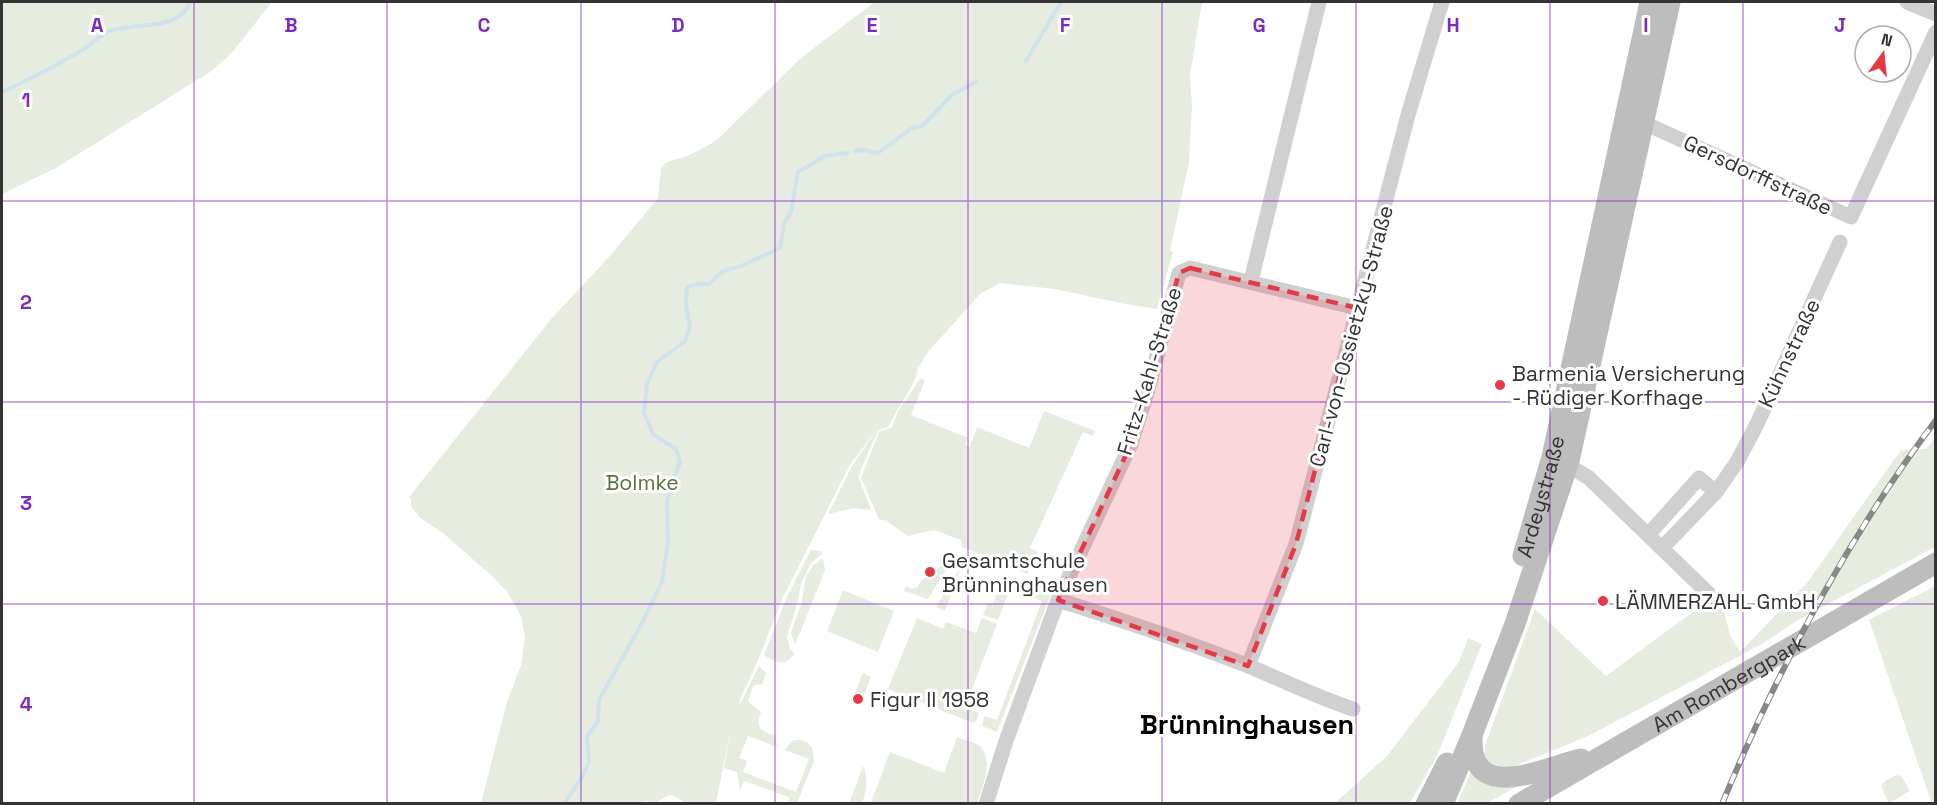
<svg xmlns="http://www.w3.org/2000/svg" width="1937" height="805" font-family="'Space Grotesk',sans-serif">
	<rect width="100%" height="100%" fill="#fff"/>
	<path fill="#e6ecdf" d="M 2,2 L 272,2 L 231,54 L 210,72 L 56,168 L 2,194 Z
		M 875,2 L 1202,2 L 1190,75 L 1192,105 L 1189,162 L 1170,251 L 1173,252 L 1157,309 L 1125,304 L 1055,289 L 1000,283 L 980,294 L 928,352 L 912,378 L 918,370 C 913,390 897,407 889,426 L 878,431 L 861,469 L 859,478 L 871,510 L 854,508 L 828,514 L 852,466 L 879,426 L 850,465 L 783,597 L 756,665 L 741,697 L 739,706 L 759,666 L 766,673 L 762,684 L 753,686 L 748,702 L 761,712 C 756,726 759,732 775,735 L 777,747 L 748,736 L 739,758 L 747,761 L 743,772 L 796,792 L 809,759 L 785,750 L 792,741 C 801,739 806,740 812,747 L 814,761 L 797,803 L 788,803 L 789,797 L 744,781 L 740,790 L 737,772 L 724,768 L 731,728 L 716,803 L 685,803 L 673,795 L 669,795 L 657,802 L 644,801 L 641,804 L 481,803 L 507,702 L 521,665 L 525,638 L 521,616 L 508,593 L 492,576 L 443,533 L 420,518 L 411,507 L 411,499 L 409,497 L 552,318 L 608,258 L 658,198 L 661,168 C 667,159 677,160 687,156 C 698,151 708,146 718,139 L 802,57 Z
		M 920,379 L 925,380 L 911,415 L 968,438 L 965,445 L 970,447 L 977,427 L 1029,448 L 1044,411 L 1095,431 L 1093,436 L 1083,432 L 1030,548 L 1038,552 L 1027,574 L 962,547 L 961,540 L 934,530 L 908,536 L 887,521 L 879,519 L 861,478 L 879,432 L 892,427 L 898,411 Z
		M 1935,438 L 1936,501 L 1933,504 L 1935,507 L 1935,547 L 1798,620 L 1762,644 L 1588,736 L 1510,768 L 1503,768 L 1488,762 L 1485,754 L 1485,745 L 1535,609 L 1606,676 L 1698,608 L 1720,596 L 1730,635 L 1740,652 L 1807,583 L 1901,450 L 1926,449 Z
		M 811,550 L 821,551 L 822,554 L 811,563 L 801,584 L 797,604 L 787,637 L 790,649 L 795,654 C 785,667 776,663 764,655 L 786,599 Z
		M 823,558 L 825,570 L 795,645 L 791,633 L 801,605 L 806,576 L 813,566 Z
		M 946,562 L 950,563 L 928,599 L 904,591 L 906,586 L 912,589 L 918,587 L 920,582 Z
		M 962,565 L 945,611 L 936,607 Z
		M 1004,575 L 1022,582 L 1018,592 L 1010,589 L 998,620 L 983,615 L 988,603 L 993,604 Z
		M 1935,586 L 1936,803 L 1932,804 L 1869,620 Z
		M 1038,589 L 1051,594 L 997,732 L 982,726 L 984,716 L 997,720 L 1042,601 L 1035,598 Z
		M 843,590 L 894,611 L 878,652 L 827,631 Z
		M 917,618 L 943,629 L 946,622 L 976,633 L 982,618 L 997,624 L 965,707 L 979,713 L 976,721 L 973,723 L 888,689 Z
		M 1468,638 L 1482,644 L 1437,756 L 1410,803 L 1335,803 L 1387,756 L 1459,662 Z
		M 863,673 L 871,677 L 860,705 L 851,702 Z
		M 957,737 C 963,740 970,741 976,744 C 997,756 982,787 977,803 L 871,803 L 890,752 L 944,773 Z
		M 863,766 C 868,778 867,791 862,803 L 849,803 Z
		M 1473,767 L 1526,781 L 1487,803 L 1457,804 Z
		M 1898,774 L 1902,777 L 1910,791 L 1889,803 L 1881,786 L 1885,781 Z"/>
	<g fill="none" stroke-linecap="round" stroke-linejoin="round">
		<path stroke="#cfe2ee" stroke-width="4" d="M 1026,61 L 1061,2
			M 2,92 C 29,80 55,66 81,51 C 90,46 97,37 107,32 C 133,21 179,33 190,2
			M 855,151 L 864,150 L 878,153 L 912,128 L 922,126 L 952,95 L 976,82
			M 564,804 L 581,779 L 589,762 L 587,737 L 598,721 L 599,700 L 642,623 L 662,582 L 668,543 L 667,500 L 680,462 L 676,449 L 653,434 L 644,413 L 647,384 L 657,362 L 685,341 L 690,327 L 686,305 L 687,287 L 698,284 L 709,284 L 723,271 L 741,266 L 780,248 L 784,224 L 791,212 L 798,172 L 825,156 L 847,153"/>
		<path stroke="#d0d0d0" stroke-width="15" d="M 1907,2 L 1936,14
			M 1644,123 L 1851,217 L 1936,32
			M 1251,281 L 1319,2
			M 1559,464 L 1576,470 L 1589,478 L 1708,593
			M 1648,535 L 1699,478 L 1716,492
			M 1662,548 L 1716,492 L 1737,462 L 1757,424 L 1840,242
			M 1058,600 C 1122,620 1184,641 1246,665 C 1282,680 1316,697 1353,709
			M 1248,666 L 1296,544 L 1408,115 L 1442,2
			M 986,804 L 1006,741 L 1058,600 L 1131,444 L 1149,386 L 1179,273 L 1190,268 L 1357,308"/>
		<g stroke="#bdbdbd" stroke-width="21">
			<path id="s1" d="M 1523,556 L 1552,457 L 1650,2"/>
			<path d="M 1472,737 C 1470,805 1543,768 1581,759"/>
			<path d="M 1426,804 L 1447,763"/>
			<path d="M 1443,804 L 1472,735 L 1515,624 L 1569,461 L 1670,2"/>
			<path id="s2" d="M 1519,804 L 1936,563"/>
		</g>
		<g stroke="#888" stroke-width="6">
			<path id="rail" d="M 1722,804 C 1778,669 1848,537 1936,420"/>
		</g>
		<use href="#rail" stroke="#fff" stroke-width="4" stroke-dasharray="11" stroke-linecap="butt"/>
	</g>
	<path fill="#e63946" fill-opacity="0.2" stroke="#e63946" stroke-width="4.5" stroke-dasharray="12 8" stroke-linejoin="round" d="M 1190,268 L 1357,308 L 1296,544 L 1248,666 L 1058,600 L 1131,444 L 1179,273 Z"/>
	<path fill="none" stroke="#7b2cbf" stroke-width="1.5" stroke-opacity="0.55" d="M 194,2 L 194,804M 387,2 L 387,804M 581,2 L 581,804M 775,2 L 775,804M 968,2 L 968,804M 1162,2 L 1162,804M 1356,2 L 1356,804M 1550,2 L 1550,804M 1743,2 L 1743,804M 2,201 L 1936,201M 2,402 L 1936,402M 2,604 L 1936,604"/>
	<g fill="#e63946" stroke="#fff" stroke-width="2">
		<circle cx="1500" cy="385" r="6"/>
		<circle cx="930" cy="572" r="6"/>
		<circle cx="1603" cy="601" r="6"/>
		<circle cx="858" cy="699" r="6"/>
	</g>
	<g text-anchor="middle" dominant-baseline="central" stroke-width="6" stroke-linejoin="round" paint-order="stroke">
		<g font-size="21" fill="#333" stroke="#fff">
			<text transform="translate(1758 175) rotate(25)">Gersdorffstraße</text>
			<text transform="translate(1351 336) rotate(-75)">Carl-von-Ossietzky-Straße</text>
			<text transform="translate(1789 353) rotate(-65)">Kühnstraße</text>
			<text transform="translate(1149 371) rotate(-73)">Fritz-Kahl-Straße</text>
			<text stroke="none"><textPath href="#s1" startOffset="62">Ardeystraße</textPath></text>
			<text stroke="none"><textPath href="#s2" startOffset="242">Am Rombergpark</textPath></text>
		</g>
		<g font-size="21" fill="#333" stroke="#fff" text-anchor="start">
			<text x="1512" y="373">Barmenia Versicherung<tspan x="1512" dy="24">- Rüdiger Korfhage</tspan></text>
			<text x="942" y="560">Gesamtschule<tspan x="942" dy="24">Brünninghausen</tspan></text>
			<text x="1615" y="601">LÄMMERZAHL GmbH</text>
			<text x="870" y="699">Figur II 1958</text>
		</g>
		<g font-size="21" fill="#56703f" stroke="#fff">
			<text x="642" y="482">Bolmke</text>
		</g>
		<g font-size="27" font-weight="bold" fill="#000" stroke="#fff">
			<text x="1247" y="724">Brünninghausen</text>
		</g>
	</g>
	<g font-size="20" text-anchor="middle" font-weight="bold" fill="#7b2cbf" stroke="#fff" stroke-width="6" stroke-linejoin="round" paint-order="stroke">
		<text x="97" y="32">A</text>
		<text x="291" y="32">B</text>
		<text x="484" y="32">C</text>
		<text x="678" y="32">D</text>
		<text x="872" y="32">E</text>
		<text x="1065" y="32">F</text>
		<text x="1259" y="32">G</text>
		<text x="1453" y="32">H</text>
		<text x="1646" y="32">I</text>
		<text x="1840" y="32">J</text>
		<text x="26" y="107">1</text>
		<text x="26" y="309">2</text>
		<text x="26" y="510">3</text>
		<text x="26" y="711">4</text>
	</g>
	<rect width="1937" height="805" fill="none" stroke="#333333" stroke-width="6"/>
	<g transform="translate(1883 54) rotate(15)"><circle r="28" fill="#ffffff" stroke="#adadad" stroke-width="1.5"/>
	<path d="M0-4.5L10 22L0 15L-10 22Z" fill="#e63946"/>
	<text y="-9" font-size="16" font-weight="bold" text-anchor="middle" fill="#333333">N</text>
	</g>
</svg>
